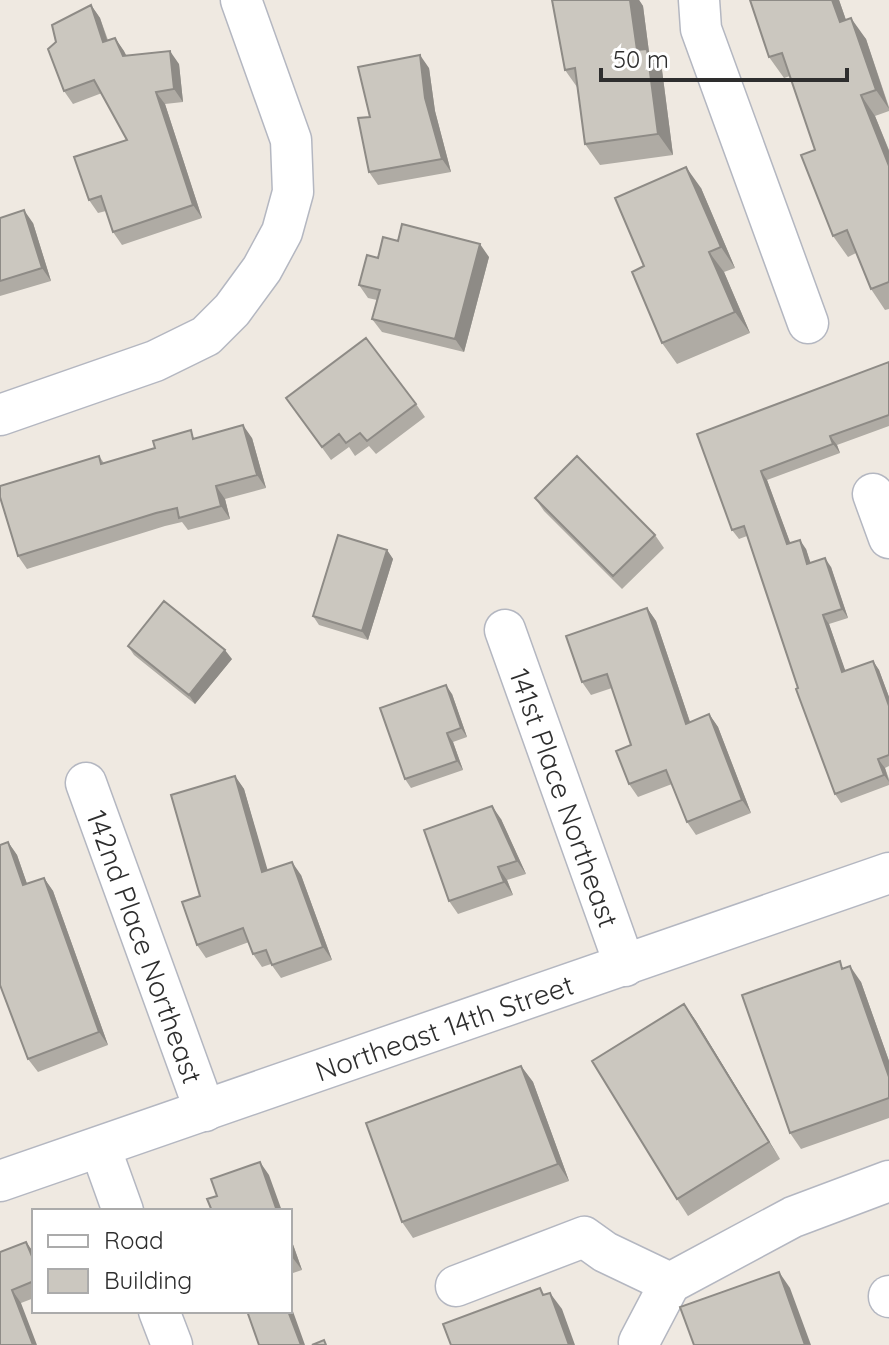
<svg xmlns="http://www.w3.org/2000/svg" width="889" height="1345" font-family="Quicksand,sans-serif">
	<rect width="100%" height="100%" fill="#efe9e1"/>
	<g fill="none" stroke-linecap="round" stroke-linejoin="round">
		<g stroke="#b4b7c1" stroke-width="43">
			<g id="minor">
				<path d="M 699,0 L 701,29 L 808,323"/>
				<path d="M 0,415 L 155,361 L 206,336 L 232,310 L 262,269 L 282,232 L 293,192 L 291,140 L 241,0"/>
				<path d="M 873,494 L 889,538"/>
				<path id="s1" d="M 505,630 L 625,966"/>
				<path id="s2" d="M 86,783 L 205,1111"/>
				<path d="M 100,1147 L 123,1211"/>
				<path id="s3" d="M 0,1181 L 889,873"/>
				<path d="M 456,1286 L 584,1237 L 605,1252 L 670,1283 L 793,1217 L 889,1181"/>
				<path d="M 889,1296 L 889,1297"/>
				<path d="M 159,1311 L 172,1345"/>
				<path d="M 640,1345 L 639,1342 L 670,1283"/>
			</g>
		</g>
		<use href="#minor" stroke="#fff" stroke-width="40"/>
	</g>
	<path fill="#afaba4" d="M 552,0 L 639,0 L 643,6 L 649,52 L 662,70 L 673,155 L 600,165 L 585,144 L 577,87 L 565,70 Z
		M 750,0 L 839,0 L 846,20 L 866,39 L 889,107 L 889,111 L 875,116 L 889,150 L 889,309 L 885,310 L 871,289 L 856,253 L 848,257 L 833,236 L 815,150 L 790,76 L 784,78 L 769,57 Z
		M 91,5 L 100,18 L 108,40 L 115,38 L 127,56 L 179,64 L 183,102 L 165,104 L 202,218 L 122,245 L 113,232 L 106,211 L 98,213 L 89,200 L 127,140 L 102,93 L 73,104 L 64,91 L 56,42 Z
		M 429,68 L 435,111 L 451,172 L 378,185 L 369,172 L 370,117 Z
		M 701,188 L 735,268 L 724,272 L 750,333 L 677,364 L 662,343 L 644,266 Z
		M 0,218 L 33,223 L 51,281 L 0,296 Z
		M 398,241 L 489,257 L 464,352 L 382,332 L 372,319 L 377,300 L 368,298 L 359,285 L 378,258 Z
		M 889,362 L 889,426 L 837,445 L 840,453 L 767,480 L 790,543 L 806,549 L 810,563 L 831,567 L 848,618 L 829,624 L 845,671 L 873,661 L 879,670 L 889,697 L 889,766 L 885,768 L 889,779 L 889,785 L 841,803 L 835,794 L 747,536 L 739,539 L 732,530 L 697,434 Z
		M 286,398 L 416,404 L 425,417 L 376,454 L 369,446 L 355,456 L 349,447 L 331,460 Z
		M 196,438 L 252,438 L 266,488 L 225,499 L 230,519 L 188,530 L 182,522 L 165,526 L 27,569 L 18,556 L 99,456 L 104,463 Z
		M 535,498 L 655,535 L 664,548 L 622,589 L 544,511 Z
		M 387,550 L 393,559 L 368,640 L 319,625 L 313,616 Z
		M 647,608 L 656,621 L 690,722 L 709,714 L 718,727 L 751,813 L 696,835 L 687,822 L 672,784 L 638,797 L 629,784 L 631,745 L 612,688 L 591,695 L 582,682 Z
		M 128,646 L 232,659 L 195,704 L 134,655 Z
		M 452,694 L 467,737 L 453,742 L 463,770 L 411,788 L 405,779 Z
		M 235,776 L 244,789 L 267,871 L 301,875 L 332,960 L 281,978 L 271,964 L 262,967 L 253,954 L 249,942 L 206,958 L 197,945 L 200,896 Z
		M 501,819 L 526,874 L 507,880 L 513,895 L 458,914 L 449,901 Z
		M 8,842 L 17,855 L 27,884 L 44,878 L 53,891 L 108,1045 L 38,1072 L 28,1059 Z
		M 844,968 L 861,982 L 889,1061 L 889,1118 L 801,1149 L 790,1133 Z
		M 684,1004 L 696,1021 L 780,1159 L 688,1216 L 677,1199 Z
		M 521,1066 L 533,1082 L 569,1181 L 413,1238 L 402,1222 Z
		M 290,1236 L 302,1270 L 290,1274 Z
		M 26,1242 L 34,1253 L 34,1298 L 21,1303 L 0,1345 L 0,1252 Z"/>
	<path fill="#8e8b86" d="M 630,0 L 639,0 L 643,6 L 649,52 L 662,70 L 673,155 L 658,134 L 637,50 Z
		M 832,0 L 839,0 L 854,43 L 840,22 Z
		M 91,5 L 100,18 L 112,55 L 103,42 Z
		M 851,18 L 866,39 L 889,109 L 876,90 Z
		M 115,38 L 124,51 L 132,69 L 123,56 Z
		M 170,51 L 179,64 L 183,102 L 174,89 Z
		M 420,55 L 429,68 L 435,111 L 451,172 L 442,159 L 425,98 Z
		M 156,92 L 165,104 L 202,218 L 193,205 Z
		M 861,95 L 875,116 L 889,151 L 889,166 Z
		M 686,167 L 701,188 L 735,268 L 721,247 Z
		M 24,210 L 33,223 L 51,281 L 42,268 Z
		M 480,244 L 489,257 L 464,352 L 455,339 Z
		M 709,252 L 724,272 L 750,333 L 735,312 Z
		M 243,425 L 252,438 L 266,488 L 257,475 Z
		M 830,436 L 837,445 L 840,453 L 833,444 Z
		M 761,471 L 767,480 L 794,553 L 787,544 Z
		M 216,486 L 225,499 L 230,519 L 221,506 Z
		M 800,540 L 806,549 L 814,573 L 807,564 Z
		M 387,550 L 393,559 L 368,640 L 362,631 Z
		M 825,558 L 831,567 L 848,618 L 842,609 Z
		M 647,608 L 656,621 L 695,737 L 686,724 Z
		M 823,615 L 829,624 L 849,681 L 842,672 Z
		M 225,650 L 232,659 L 195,704 L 189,695 Z
		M 873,661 L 879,670 L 889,697 L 889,706 Z
		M 446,685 L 452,694 L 467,737 L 461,728 Z
		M 709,714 L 718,727 L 751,813 L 742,800 Z
		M 447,733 L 453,742 L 463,770 L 457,761 Z
		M 878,759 L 885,768 L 889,782 L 884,775 Z
		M 235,776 L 244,789 L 272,885 L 262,872 Z
		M 492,806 L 501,819 L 526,874 L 517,861 Z
		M 8,842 L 17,855 L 32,898 L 23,885 Z
		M 292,862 L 301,875 L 332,960 L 323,947 Z
		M 498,867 L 507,880 L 513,895 L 504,882 Z
		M 44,878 L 53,891 L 108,1045 L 99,1032 Z
		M 850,966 L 861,982 L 889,1061 L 889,1077 Z
		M 684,1004 L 696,1021 L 780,1159 L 769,1142 Z
		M 521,1066 L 533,1082 L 569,1181 L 558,1164 Z
		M 260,1162 L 269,1175 L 282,1211 L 277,1211 Z
		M 290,1236 L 302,1270 L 292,1257 L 290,1249 Z
		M 26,1242 L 34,1253 L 34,1261 Z
		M 779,1272 L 790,1288 L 811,1345 L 805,1345 Z
		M 12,1290 L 21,1303 L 37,1345 L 33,1345 Z
		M 550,1293 L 562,1309 L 575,1345 L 569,1345 Z
		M 290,1303 L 305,1345 L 301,1345 L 288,1311 L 290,1311 Z"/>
	<path fill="#cbc7bf" stroke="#8e8b86" stroke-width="2" d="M 552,0 L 630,0 L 637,50 L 647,49 L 658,134 L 585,144 L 575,68 L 565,70 Z
		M 750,0 L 832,0 L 840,22 L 851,18 L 876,90 L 861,95 L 889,166 L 889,282 L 871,289 L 847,230 L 833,236 L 801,155 L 815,150 L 782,53 L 769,57 Z
		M 91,5 L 103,42 L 115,38 L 123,56 L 170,51 L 174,89 L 156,92 L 193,205 L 113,232 L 101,196 L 89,200 L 74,157 L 127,140 L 94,80 L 64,91 L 48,49 L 56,42 L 52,25 Z
		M 420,55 L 425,98 L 442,159 L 369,172 L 358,118 L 370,117 L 358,67 Z
		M 686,167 L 721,247 L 709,252 L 735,312 L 662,343 L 632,272 L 644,266 L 615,198 Z
		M 24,210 L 42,268 L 0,281 L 0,218 Z
		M 402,224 L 480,244 L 455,339 L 372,319 L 380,290 L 359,285 L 367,255 L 378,258 L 383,237 L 398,241 Z
		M 366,338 L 416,404 L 367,441 L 360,433 L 346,443 L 339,434 L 322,447 L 286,398 Z
		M 889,362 L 889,415 L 830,436 L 833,444 L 761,471 L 787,544 L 800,540 L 807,564 L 825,558 L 842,609 L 823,615 L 842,672 L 873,661 L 889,706 L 889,755 L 878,759 L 884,775 L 835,794 L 796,689 L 798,688 L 744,526 L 732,530 L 697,434 Z
		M 243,425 L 257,475 L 216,486 L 221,506 L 179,518 L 177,508 L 156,513 L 18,556 L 0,497 L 0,486 L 99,456 L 101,464 L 155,448 L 153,441 L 191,430 L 193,439 Z
		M 577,456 L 655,535 L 613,576 L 535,498 Z
		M 338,535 L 387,550 L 362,631 L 313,616 Z
		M 164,601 L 225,650 L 189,695 L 128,646 Z
		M 647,608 L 686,724 L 709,714 L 742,800 L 687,822 L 666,770 L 629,784 L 616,751 L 631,745 L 607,674 L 582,682 L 566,636 Z
		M 446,685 L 461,728 L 447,733 L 457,761 L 405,779 L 380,708 Z
		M 235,776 L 262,872 L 292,862 L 323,947 L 272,965 L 266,950 L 253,954 L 243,928 L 197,945 L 182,902 L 200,896 L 171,795 Z
		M 492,806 L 517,861 L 498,867 L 504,882 L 449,901 L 424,830 Z
		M 8,842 L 23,885 L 44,878 L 99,1032 L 28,1059 L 0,985 L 0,845 Z
		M 840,961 L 842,969 L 850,966 L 889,1077 L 889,1098 L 790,1133 L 742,995 Z
		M 684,1004 L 769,1142 L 677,1199 L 592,1061 Z
		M 521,1066 L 558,1164 L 402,1222 L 366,1123 Z
		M 260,1162 L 277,1211 L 212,1211 L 207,1199 L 217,1196 L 211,1179 Z
		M 26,1242 L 34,1261 L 34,1281 L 12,1290 L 33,1345 L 0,1345 L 0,1252 Z
		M 779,1272 L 805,1345 L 694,1345 L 680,1307 Z
		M 540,1288 L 543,1295 L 550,1293 L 569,1345 L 451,1345 L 443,1324 Z
		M 247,1311 L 288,1311 L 301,1345 L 259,1345 Z
		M 324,1340 L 326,1345 L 312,1345 Z"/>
	<g text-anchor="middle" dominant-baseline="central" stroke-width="8" stroke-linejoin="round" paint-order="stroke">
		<g font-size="28" fill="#2e2e2e" stroke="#fff">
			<text stroke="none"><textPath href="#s1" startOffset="178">141st Place Northeast</textPath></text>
			<text stroke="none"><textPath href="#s2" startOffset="174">142nd Place Northeast</textPath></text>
			<text stroke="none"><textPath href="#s3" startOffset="470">Northeast 14th Street</textPath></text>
		</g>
	</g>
	<rect x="32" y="1209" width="260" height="104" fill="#ffffff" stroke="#ababab" stroke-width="2"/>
	<rect x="48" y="1235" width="40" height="12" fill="#ffffff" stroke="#ababab" stroke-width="2"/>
	<text x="104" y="1249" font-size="24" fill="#2e2e2e">Road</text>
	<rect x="48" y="1269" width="40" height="24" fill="#cbc7bf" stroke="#ababab" stroke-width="2"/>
	<text x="104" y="1289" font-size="24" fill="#2e2e2e">Building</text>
	<path d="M601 68v12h246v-12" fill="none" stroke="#2e2e2e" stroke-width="4"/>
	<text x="613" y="68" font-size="24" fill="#2e2e2e" stroke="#ffffff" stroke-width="6" paint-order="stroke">50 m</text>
</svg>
